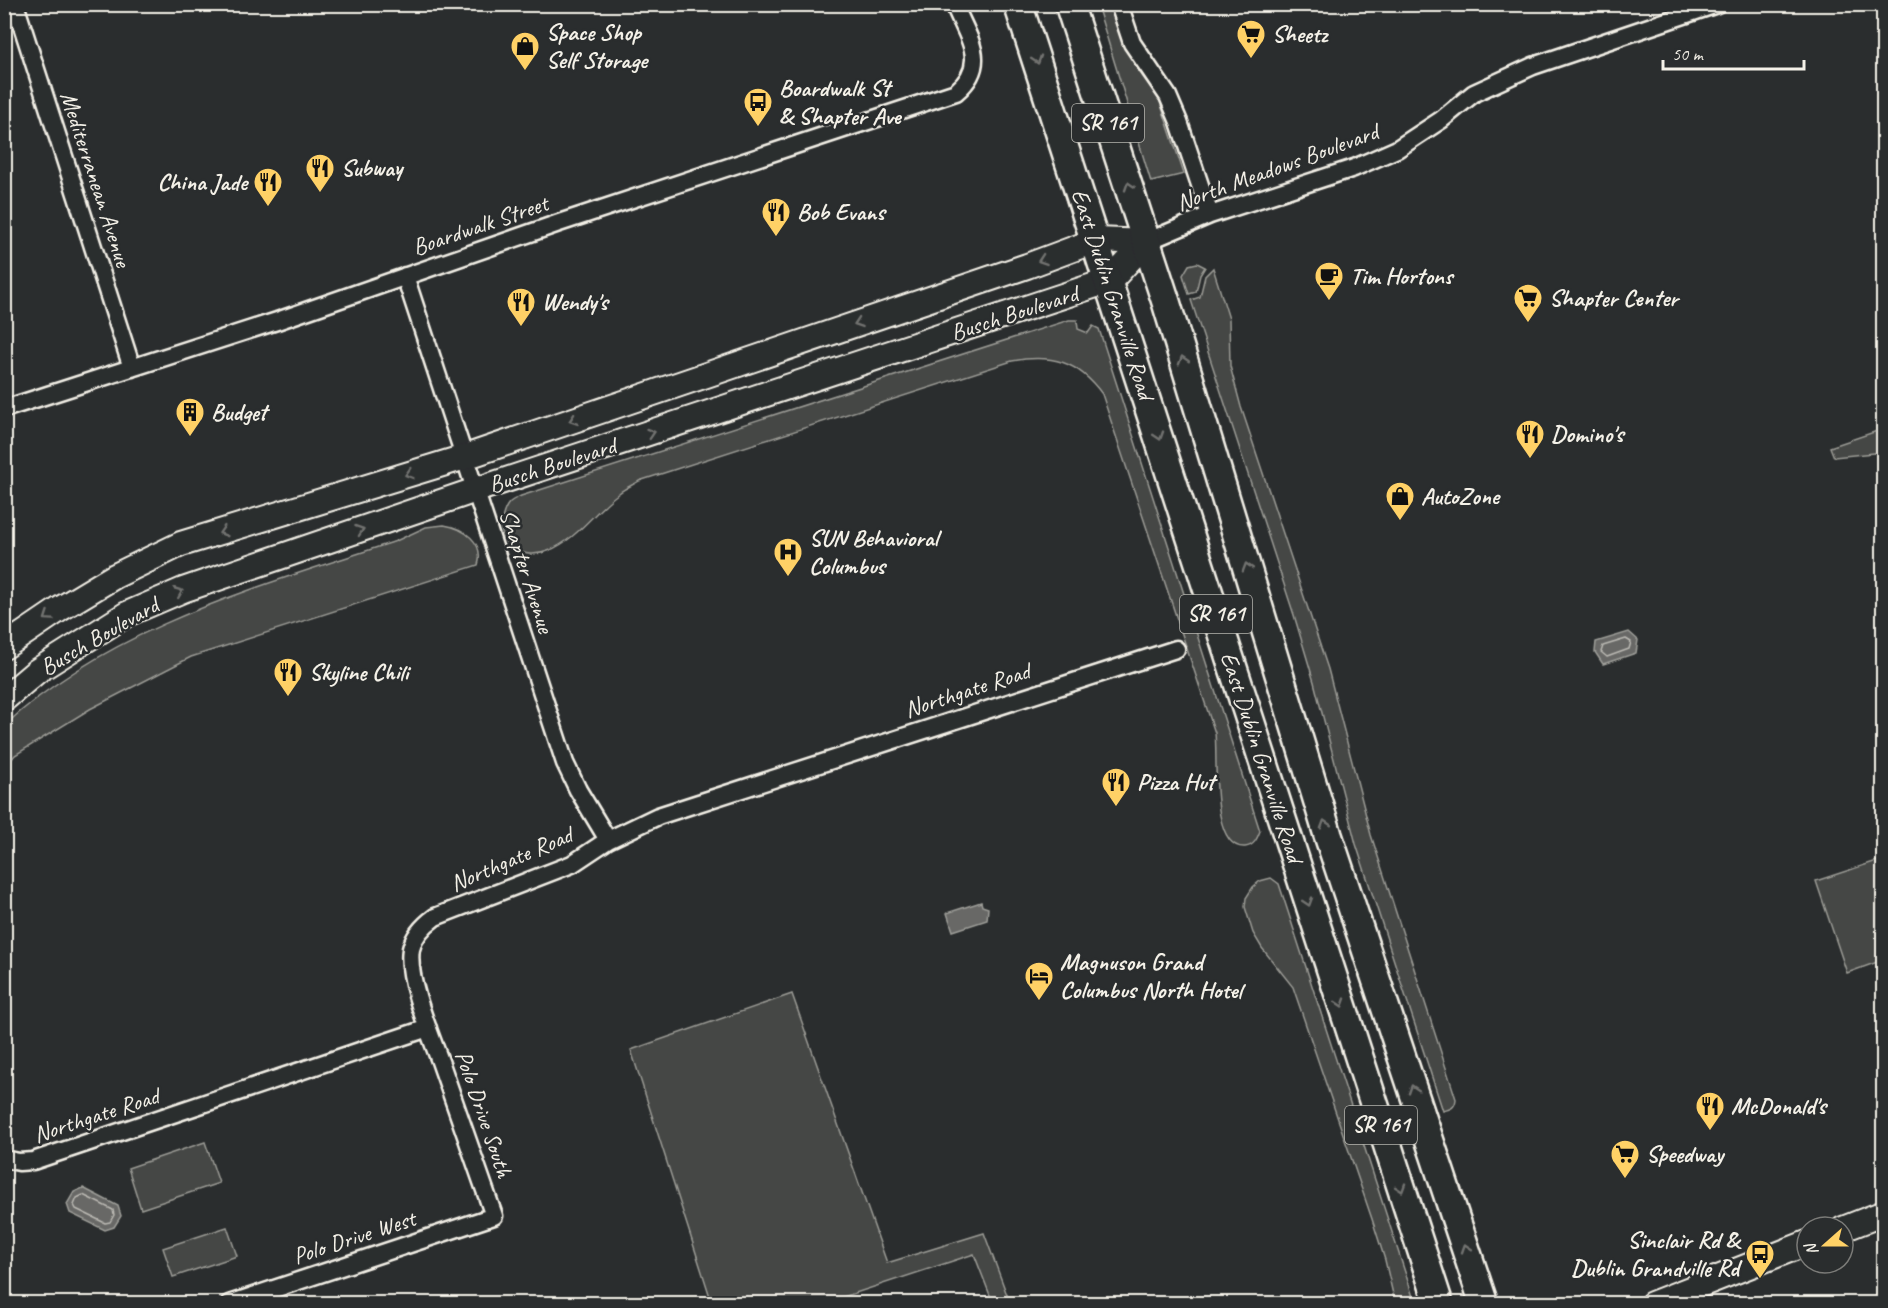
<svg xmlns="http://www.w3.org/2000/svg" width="1888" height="1308" font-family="Caveat,sans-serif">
	<rect width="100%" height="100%" fill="#2a2d2e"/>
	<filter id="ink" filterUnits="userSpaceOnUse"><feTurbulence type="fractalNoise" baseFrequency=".0167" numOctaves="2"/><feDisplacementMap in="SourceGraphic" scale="12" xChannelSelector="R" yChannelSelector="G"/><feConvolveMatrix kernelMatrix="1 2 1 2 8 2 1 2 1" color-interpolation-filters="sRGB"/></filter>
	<g filter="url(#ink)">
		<path fill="#444645" stroke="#9c9c96" stroke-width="1.5" d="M 1097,5 L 1112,5 L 1126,47 L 1135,66 L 1159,99 L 1184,174 L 1151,182 Z
			M 1197,263 L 1205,267 L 1200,275 L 1196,292 L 1189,294 L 1183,275 L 1189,265 Z
			M 1213,268 L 1229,319 L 1230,366 L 1241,407 L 1328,669 L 1371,835 L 1456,1099 C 1455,1108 1451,1109 1443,1111 L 1356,844 L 1314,682 L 1294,615 L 1191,300 L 1200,297 L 1205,276 Z
			M 1069,320 L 1077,320 L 1078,329 L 1088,333 L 1093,326 L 1099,329 L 1260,831 C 1257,839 1254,846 1245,847 C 1209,849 1218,755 1215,733 L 1102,394 C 1078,361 1052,354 1012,361 L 639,481 C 633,485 625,488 619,493 C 594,511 578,539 548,551 C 525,560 497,548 502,520 C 503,514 505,508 509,503 C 512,500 517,498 521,496 Z
			M 1883,429 L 1883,452 L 1834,457 L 1830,447 Z
			M 444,525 C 463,528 485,542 478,565 L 191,657 L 90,709 L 15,755 L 5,767 L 5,725 C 113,625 260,587 396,541 L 426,527 Z
			M 1883,859 L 1883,960 L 1847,973 L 1816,881 Z
			M 1271,878 L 1279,884 L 1415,1303 L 1395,1303 L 1385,1260 L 1372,1219 L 1293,987 L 1262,948 L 1253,933 L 1245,907 L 1246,898 L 1253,887 L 1260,881 Z
			M 792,994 L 887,1263 L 984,1233 L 1010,1303 L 993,1303 L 974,1254 L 825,1303 L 712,1303 L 631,1050 Z
			M 205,1142 L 219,1183 L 141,1209 L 128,1168 Z
			M 227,1227 L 237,1256 L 173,1277 L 163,1248 Z"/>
		<path fill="#676866" stroke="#9f9f9a" stroke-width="1.5" d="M 1629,632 L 1638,640 L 1636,653 L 1603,664 L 1595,652 L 1596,642 Z
			M 981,902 L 982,906 L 988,908 L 987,920 L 953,931 L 947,913 Z
			M 83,1188 L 118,1206 L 121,1216 L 114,1227 L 105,1230 L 70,1213 L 67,1204 L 74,1192 Z"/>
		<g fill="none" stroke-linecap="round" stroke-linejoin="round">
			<path stroke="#bcbab4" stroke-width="1.5" d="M 1626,639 L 1631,642 L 1629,649 L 1607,657 L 1601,652 L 1603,646 Z
				M 83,1195 L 113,1210 L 114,1215 L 110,1222 L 105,1223 L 76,1209 L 74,1205 L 77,1198 Z"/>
			<g stroke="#f4f1e8" stroke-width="21">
				<path id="street" d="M 15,4 L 132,368
					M 1119,4 L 1132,43 L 1168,96 L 1179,122 L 1210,215
					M 1146,242 L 1210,215 L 1354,168 L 1397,149 L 1441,120 L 1474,93 L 1533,66 L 1717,4
					M 405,276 L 565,763 L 578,790 L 608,840
					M 4,409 L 277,321 L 559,223 L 956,92 C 990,63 968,39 954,4
					M 4,1159 L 19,1162 L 33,1161 L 428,1028
					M 229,1304 L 494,1216 C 476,1165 459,1115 441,1064 C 431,1036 406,978 411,949 C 414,935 424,925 435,917 L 572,864 L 608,840 L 658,816 L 1176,649"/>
			</g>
			<g stroke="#f4f1e8" stroke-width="28">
				<path id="secondary" d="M 4,647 L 60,609 L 115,576 L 181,544 L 465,457 L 1027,266 L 1097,240 L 1146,242
					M 4,699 L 37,671 L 127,614 L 183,590 L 476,490 L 1111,280 L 1146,242
					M 1843,1229 L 1884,1213
					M 1652,1304 L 1807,1243"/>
			</g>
			<g stroke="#f4f1e8" stroke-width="32">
				<path id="primary" d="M 1018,4 C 1162,436 1297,871 1439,1304
					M 1069,4 L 1166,302 L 1328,835 L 1484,1304"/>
			</g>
			<use href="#street" stroke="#2a2d2e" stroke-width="16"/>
			<use href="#secondary" stroke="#2a2d2e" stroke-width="24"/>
			<use href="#primary" stroke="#2a2d2e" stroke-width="27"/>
		</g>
		<defs><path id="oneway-chevron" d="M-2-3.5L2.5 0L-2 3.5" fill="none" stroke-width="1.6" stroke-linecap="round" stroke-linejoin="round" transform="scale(1.5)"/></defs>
		<g stroke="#71726f">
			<use href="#oneway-chevron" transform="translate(1037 60) rotate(72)"/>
			<use href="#oneway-chevron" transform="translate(1129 186) rotate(-108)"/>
			<use href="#oneway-chevron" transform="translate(1042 260) rotate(161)"/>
			<use href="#oneway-chevron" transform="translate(858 323) rotate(161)"/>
			<use href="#oneway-chevron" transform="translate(1183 360) rotate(-107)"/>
			<use href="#oneway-chevron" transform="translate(573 420) rotate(161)"/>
			<use href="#oneway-chevron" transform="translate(651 433) rotate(-18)"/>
			<use href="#oneway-chevron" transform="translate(1159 436) rotate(72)"/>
			<use href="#oneway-chevron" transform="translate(409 474) rotate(163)"/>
			<use href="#oneway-chevron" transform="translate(360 530) rotate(-19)"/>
			<use href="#oneway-chevron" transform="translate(223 532) rotate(163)"/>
			<use href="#oneway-chevron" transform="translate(1247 567) rotate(-107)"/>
			<use href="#oneway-chevron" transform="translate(179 592) rotate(-22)"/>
			<use href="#oneway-chevron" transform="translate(48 617) rotate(146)"/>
			<use href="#oneway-chevron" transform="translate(1325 824) rotate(-107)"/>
			<use href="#oneway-chevron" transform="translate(1308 902) rotate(72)"/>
			<use href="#oneway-chevron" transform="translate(1341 1003) rotate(72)"/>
			<use href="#oneway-chevron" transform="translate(1413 1089) rotate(-108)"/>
			<use href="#oneway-chevron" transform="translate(1401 1188) rotate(72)"/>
			<use href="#oneway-chevron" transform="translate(1466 1248) rotate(-108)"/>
		</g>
	</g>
	<defs>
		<g id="supermarket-pin" transform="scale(1.5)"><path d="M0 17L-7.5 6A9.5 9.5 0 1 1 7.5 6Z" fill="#ffd166" stroke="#2a2d2e"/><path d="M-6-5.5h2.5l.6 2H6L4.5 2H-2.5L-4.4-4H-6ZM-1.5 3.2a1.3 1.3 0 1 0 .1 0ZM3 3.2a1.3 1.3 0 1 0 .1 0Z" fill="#111"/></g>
		<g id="shop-pin" transform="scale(1.5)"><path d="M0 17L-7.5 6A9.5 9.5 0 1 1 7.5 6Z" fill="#ffd166" stroke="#2a2d2e"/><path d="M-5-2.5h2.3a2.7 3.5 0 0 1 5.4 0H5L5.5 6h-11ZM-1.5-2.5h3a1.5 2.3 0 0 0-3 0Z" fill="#111"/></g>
		<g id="bus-pin" transform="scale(1.5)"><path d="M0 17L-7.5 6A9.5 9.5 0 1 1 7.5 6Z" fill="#ffd166" stroke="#2a2d2e"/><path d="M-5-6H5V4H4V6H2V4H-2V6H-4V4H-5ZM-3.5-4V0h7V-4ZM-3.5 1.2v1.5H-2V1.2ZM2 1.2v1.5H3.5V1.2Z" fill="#111"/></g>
		<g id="restaurant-pin" transform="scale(1.5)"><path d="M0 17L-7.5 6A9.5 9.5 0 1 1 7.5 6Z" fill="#ffd166" stroke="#2a2d2e"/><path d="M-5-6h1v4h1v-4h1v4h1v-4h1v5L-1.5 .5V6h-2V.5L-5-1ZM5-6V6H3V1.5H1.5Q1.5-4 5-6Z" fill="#111"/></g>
		<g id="cafe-pin" transform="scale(1.5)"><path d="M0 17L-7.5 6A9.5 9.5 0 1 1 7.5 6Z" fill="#ffd166" stroke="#2a2d2e"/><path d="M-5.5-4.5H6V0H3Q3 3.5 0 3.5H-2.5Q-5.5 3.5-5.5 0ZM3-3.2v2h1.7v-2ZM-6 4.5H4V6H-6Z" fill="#111"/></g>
		<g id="building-pin" transform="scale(1.5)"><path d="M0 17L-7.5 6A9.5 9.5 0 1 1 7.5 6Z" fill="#ffd166" stroke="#2a2d2e"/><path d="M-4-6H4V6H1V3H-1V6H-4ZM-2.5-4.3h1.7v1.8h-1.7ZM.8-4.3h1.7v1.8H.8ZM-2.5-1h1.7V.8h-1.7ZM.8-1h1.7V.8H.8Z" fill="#111"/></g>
		<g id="hospital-pin" transform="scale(1.5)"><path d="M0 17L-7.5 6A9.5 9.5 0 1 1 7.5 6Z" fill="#ffd166" stroke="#2a2d2e"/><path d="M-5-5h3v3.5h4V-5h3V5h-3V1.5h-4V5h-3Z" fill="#111"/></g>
		<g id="hotel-pin" transform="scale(1.5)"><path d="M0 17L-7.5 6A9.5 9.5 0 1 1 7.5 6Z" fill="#ffd166" stroke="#2a2d2e"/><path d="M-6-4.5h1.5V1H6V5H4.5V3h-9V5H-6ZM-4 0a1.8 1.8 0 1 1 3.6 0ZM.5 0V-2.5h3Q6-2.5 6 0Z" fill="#111"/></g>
	</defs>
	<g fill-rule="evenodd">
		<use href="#supermarket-pin" x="1251" y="34"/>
		<use href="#shop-pin" x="525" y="46"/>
		<use href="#bus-pin" x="758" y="102"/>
		<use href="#restaurant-pin" x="320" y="168"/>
		<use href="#restaurant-pin" x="268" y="182"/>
		<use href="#restaurant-pin" x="776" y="212"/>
		<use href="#cafe-pin" x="1329" y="276"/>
		<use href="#supermarket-pin" x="1528" y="298"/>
		<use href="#restaurant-pin" x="521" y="302"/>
		<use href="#building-pin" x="190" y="412"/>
		<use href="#restaurant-pin" x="1530" y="434"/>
		<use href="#shop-pin" x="1400" y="496"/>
		<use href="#hospital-pin" x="788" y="552"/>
		<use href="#restaurant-pin" x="288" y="672"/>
		<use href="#restaurant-pin" x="1116" y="782"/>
		<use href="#hotel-pin" x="1039" y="976"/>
		<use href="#restaurant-pin" x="1710" y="1106"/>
		<use href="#supermarket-pin" x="1625" y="1154"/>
		<use href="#bus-pin" x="1760" y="1254"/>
	</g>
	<g text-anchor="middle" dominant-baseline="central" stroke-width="5" stroke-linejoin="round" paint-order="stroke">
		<g fill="#2a2d2e" stroke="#b7b6b0" stroke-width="1.5">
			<rect x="1072" y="104" width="72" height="38" rx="4.5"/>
			<rect x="1180" y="595" width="72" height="38" rx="4.5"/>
			<rect x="1345" y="1106" width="72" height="38" rx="4.5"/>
		</g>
		<g font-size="22" font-weight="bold" fill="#f4f1e8">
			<text x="1108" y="123">SR 161</text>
			<text x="1216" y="614">SR 161</text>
			<text x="1381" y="1125">SR 161</text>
		</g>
		<g font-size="24" font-weight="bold" fill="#f4f1e8" stroke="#2a2d2e" text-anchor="start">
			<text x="546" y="32">Space Shop<tspan x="546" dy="28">Self Storage</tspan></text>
			<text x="1272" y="34">Sheetz</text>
			<text x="779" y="88">Boardwalk St<tspan x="779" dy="28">&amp; Shapter Ave</tspan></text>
			<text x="341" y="168">Subway</text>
			<text x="247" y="182" text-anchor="end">China Jade</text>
			<text x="797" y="212">Bob Evans</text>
			<text x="1350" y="276">Tim Hortons</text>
			<text x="1549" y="298">Shapter Center</text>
			<text x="542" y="302">Wendy's</text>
			<text x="211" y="412">Budget</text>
			<text x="1551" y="434">Domino's</text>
			<text x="1421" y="496">AutoZone</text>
			<text x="809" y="538">SUN Behavioral<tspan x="809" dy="28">Columbus</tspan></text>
			<text x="309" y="672">Skyline Chili</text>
			<text x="1137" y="782">Pizza Hut</text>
			<text x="1060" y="962">Magnuson Grand<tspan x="1060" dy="28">Columbus North Hotel</tspan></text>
			<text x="1731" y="1106">McDonald's</text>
			<text x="1646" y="1154">Speedway</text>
			<text x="1739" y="1240" text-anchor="end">Sinclair Rd &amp;<tspan x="1739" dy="28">Dublin Grandville Rd</tspan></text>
		</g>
		<g font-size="24" fill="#f4f1e8" stroke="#2a2d2e">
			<text transform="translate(1277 167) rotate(-20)">North Meadows Boulevard</text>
			<text transform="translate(96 179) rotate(72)">Mediterranean Avenue</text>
			<text transform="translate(480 225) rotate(-19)">Boardwalk Street</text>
			<text transform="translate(1113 294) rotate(72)">East Dublin Granville Road</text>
			<text transform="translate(1014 313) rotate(-18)">Busch Boulevard</text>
			<text transform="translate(552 465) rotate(-18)">Busch Boulevard</text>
			<text transform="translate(527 571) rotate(72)">Shapter Avenue</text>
			<text transform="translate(99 636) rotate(-30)">Busch Boulevard</text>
			<text transform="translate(967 690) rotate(-18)">Northgate Road</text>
			<text transform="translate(1262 757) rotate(72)">East Dublin Granville Road</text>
			<text transform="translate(511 859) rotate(-23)">Northgate Road</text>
			<text transform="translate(484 1114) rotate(71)">Polo Drive South</text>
			<text transform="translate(96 1115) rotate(-18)">Northgate Road</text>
			<text transform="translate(354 1237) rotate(-18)">Polo Drive West</text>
		</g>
	</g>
	<rect width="1888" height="1308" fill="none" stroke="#2a2d2e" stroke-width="24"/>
	<rect x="12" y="12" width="1864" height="1284" fill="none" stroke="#f4f1e8" stroke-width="2" filter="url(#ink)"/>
	<g transform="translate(1825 1245) rotate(249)"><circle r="28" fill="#2a2d2e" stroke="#7b7b78" stroke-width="1.5"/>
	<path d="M0-4.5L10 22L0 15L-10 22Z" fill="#ffd166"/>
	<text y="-9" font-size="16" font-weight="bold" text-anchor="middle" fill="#f4f1e8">N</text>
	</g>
	<path d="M1663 60v9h141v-9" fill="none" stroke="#f4f1e8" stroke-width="3"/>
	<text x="1672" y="60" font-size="18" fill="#f4f1e8" stroke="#2a2d2e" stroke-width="4.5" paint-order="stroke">50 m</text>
</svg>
